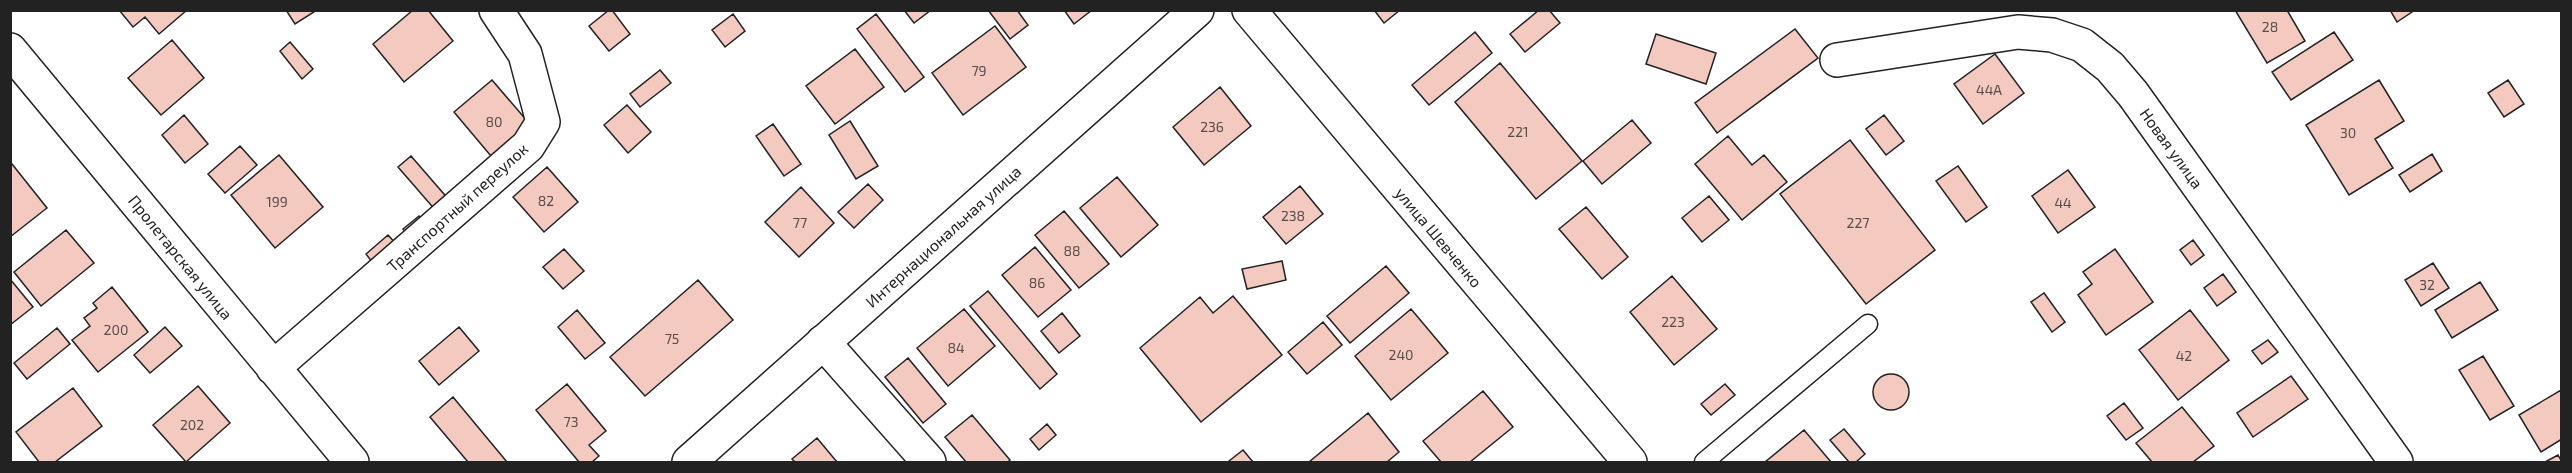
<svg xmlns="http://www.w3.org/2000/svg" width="2572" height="473" font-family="'Exo 2',sans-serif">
	<rect width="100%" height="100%" fill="#fff"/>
	<path fill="#f3c9c0" stroke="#222" stroke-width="1.5" d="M 119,10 L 187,10 L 159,34 L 145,17 L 133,27 Z
		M 286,10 L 317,10 L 295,24 Z
		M 413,10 L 428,10 L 453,41 L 404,82 L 373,44 Z
		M 609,10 L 612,10 L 630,34 L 609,51 L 589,26 Z
		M 904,10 L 931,10 L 914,23 Z
		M 988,10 L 1017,10 L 1028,25 L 1010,39 Z
		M 1064,10 L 1092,10 L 1074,24 Z
		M 1374,10 L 1400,10 L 1384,23 Z
		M 1539,10 L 1549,10 L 1560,23 L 1525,52 L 1510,34 Z
		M 2235,10 L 2287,10 L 2305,41 L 2267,63 Z
		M 2390,10 L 2415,10 L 2397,22 Z
		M 733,14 L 745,31 L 725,47 L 712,30 Z
		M 876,14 L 924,77 L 905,92 L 857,29 Z
		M 995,26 L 1026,67 L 963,115 L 932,73 Z
		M 1795,29 L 1818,58 L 1717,133 L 1695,103 Z
		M 1475,32 L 1492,53 L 1429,105 L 1412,85 Z
		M 2334,32 L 2353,60 L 2291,100 L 2272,72 Z
		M 1656,34 L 1716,53 L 1706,84 L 1646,64 Z
		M 172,40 L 204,78 L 161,115 L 128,78 Z
		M 290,42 L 313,69 L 302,79 L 280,51 Z
		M 855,49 L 884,87 L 835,124 L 806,86 Z
		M 1995,54 L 2024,93 L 1983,124 L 1954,84 Z
		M 1500,63 L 1582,161 L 1536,199 L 1455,102 Z
		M 660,70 L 671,83 L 640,107 L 630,94 Z
		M 492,80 L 534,129 L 496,162 L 454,112 Z
		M 2379,80 L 2404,121 L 2375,139 L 2393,168 L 2349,195 L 2306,125 Z
		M 2508,80 L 2524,104 L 2504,117 L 2488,93 Z
		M 1220,87 L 1251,126 L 1204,165 L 1173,127 Z
		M 627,105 L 651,132 L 628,153 L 604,125 Z
		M 184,115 L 208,144 L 185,163 L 162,135 Z
		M 1884,115 L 1904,141 L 1886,155 L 1866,129 Z
		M 1632,120 L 1651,143 L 1602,184 L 1583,161 Z
		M 850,121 L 878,166 L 856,179 L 829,135 Z
		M 773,124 L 801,164 L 784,176 L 756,136 Z
		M 1728,136 L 1752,165 L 1764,155 L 1787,182 L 1742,220 L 1695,164 Z
		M 1850,140 L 1935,250 L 1866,304 L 1780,194 Z
		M 240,146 L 257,165 L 225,193 L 208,174 Z
		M 2432,154 L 2442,171 L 2410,192 L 2399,175 Z
		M 279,155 L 323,207 L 275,248 L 231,195 Z
		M 411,156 L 450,201 L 437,212 L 398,167 Z
		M 12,164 L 47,208 L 10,237 L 10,166 Z
		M 1958,166 L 1987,207 L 1966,222 L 1936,181 Z
		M 547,167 L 578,202 L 544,232 L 513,197 Z
		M 2068,170 L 2095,207 L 2058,233 L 2032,196 Z
		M 1117,177 L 1158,225 L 1121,257 L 1080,208 Z
		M 868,184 L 883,200 L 854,228 L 838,212 Z
		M 1300,186 L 1323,214 L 1286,244 L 1263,217 Z
		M 801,187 L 834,223 L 799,257 L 765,222 Z
		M 1709,196 L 1729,220 L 1702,242 L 1682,218 Z
		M 1586,207 L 1628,257 L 1602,279 L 1559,229 Z
		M 1064,211 L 1109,264 L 1079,288 L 1035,235 Z
		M 419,216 L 428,226 L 413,240 L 403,229 Z
		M 66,230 L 94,263 L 41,306 L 14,272 Z
		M 388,235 L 398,246 L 375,266 L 366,254 Z
		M 2193,240 L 2204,255 L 2191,265 L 2180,250 Z
		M 1035,247 L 1071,290 L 1038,317 L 1002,275 Z
		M 564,249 L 584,271 L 563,289 L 543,267 Z
		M 2115,249 L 2153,302 L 2106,335 L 2078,295 L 2092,284 L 2083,272 Z
		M 1282,261 L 1286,280 L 1247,289 L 1242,269 Z
		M 2433,263 L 2449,288 L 2421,306 L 2405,280 Z
		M 1386,266 L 1409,293 L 1350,343 L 1327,316 Z
		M 2223,274 L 2236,292 L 2217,306 L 2204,288 Z
		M 1672,276 L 1717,329 L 1674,365 L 1630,312 Z
		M 10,279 L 33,307 L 10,325 Z
		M 698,280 L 733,320 L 645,396 L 610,357 Z
		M 2480,282 L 2498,310 L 2452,338 L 2435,310 Z
		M 112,287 L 148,332 L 98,372 L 72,340 L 90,326 L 84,318 L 97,308 L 93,303 Z
		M 988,291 L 1057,374 L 1040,389 L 970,306 Z
		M 2044,293 L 2065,322 L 2052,332 L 2031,302 Z
		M 1233,296 L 1282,355 L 1201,422 L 1140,348 L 1200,297 L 1213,313 Z
		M 964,309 L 995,346 L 948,386 L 917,348 Z
		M 1411,309 L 1448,353 L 1391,400 L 1355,356 Z
		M 577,310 L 605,343 L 585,359 L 558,327 Z
		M 2190,310 L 2229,360 L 2178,400 L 2139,350 Z
		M 1062,313 L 1080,336 L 1059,353 L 1041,331 Z
		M 1323,322 L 1342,345 L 1307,374 L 1288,352 Z
		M 165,327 L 182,346 L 150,373 L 134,355 Z
		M 459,327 L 479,351 L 439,385 L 419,361 Z
		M 57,328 L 70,344 L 27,379 L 14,363 Z
		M 2268,340 L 2278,352 L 2262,364 L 2252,351 Z
		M 2483,356 L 2514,406 L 2490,420 L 2459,370 Z
		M 908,358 L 946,404 L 923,423 L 885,377 Z
		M1873 392a18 18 0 1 1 36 0a18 18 0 1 1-36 0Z
		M 2291,376 L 2308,399 L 2253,437 L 2237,413 Z
		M 567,384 L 606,431 L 589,445 L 599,456 L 592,462 L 579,462 L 536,410 Z
		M 1725,384 L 1735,395 L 1711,415 L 1701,404 Z
		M 198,386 L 230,423 L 186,462 L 153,425 Z
		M 73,388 L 102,426 L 55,462 L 39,462 L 16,432 Z
		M 2561,390 L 2562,439 L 2541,452 L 2519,415 Z
		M 1483,391 L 1513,427 L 1470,462 L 1441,462 L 1423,441 Z
		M 453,397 L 507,462 L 468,462 L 430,417 Z
		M 2124,403 L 2143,428 L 2126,440 L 2107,416 Z
		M 2182,407 L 2214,446 L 2193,462 L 2152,462 L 2136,443 Z
		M 1368,413 L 1399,452 L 1387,462 L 1309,462 Z
		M 972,415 L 1010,460 L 1008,462 L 966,462 L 945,437 Z
		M 1047,424 L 1056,435 L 1039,450 L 1030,439 Z
		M 1844,429 L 1865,454 L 1856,462 L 1849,462 L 1830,440 Z
		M 1804,430 L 1831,462 L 1765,462 Z
		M 817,438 L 837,462 L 795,462 L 792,459 Z
		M 1243,450 L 1253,462 L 1230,462 L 1229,461 Z
		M 2558,455 L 2562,462 L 2545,462 Z"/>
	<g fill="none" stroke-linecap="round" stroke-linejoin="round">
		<g stroke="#222" stroke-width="21">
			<path id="lane" d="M 1704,462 L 1868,324"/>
		</g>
		<g stroke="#222" stroke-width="36">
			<path id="street" d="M 10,50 L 352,462
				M 1837,60 L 2018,32 L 2052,35 L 2082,45 L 2110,67 L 2133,94 L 2396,462
				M 823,342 L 929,462
				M 273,368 L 528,146 L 543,122 L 525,54 L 496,10"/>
		</g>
		<g stroke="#222" stroke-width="36">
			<path id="secondary" d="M 1249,10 L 1630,462
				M 689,462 L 1197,10"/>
		</g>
		<use href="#lane" stroke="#fff" stroke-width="18"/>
		<use href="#street" stroke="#fff" stroke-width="33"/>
		<use href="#secondary" stroke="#fff" stroke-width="33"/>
	</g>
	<g text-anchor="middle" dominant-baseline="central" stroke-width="4.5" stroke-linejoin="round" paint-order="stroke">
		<g font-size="14" fill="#564c4a">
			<text x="2270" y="26">28</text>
			<text x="979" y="70">79</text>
			<text x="1989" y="89">44А</text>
			<text x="494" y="121">80</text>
			<text x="1212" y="126">236</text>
			<text x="1518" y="131">221</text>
			<text x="2348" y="132">30</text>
			<text x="546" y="200">82</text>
			<text x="277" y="201">199</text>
			<text x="2063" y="202">44</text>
			<text x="1293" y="215">238</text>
			<text x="800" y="222">77</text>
			<text x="1858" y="222">227</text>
			<text x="1072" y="250">88</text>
			<text x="1037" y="282">86</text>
			<text x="2427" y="284">32</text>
			<text x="1673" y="321">223</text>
			<text x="116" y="329">200</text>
			<text x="672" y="338">75</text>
			<text x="956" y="347">84</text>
			<text x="1401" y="354">240</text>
			<text x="2184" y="355">42</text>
			<text x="571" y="421">73</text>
			<text x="192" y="424">202</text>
		</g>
		<g font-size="16" fill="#222" stroke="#fff">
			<text transform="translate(2172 148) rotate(54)">Новая улица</text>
			<text transform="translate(457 207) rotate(-42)">Транспортный переулок</text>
			<text transform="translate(943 236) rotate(-42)">Интернациональная улица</text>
			<text transform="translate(1439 237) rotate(50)">улица Шевченко</text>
			<text transform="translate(181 257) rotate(51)">Пролетарская улица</text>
		</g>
	</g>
	<rect width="2572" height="473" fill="none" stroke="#222222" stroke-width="24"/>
</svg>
